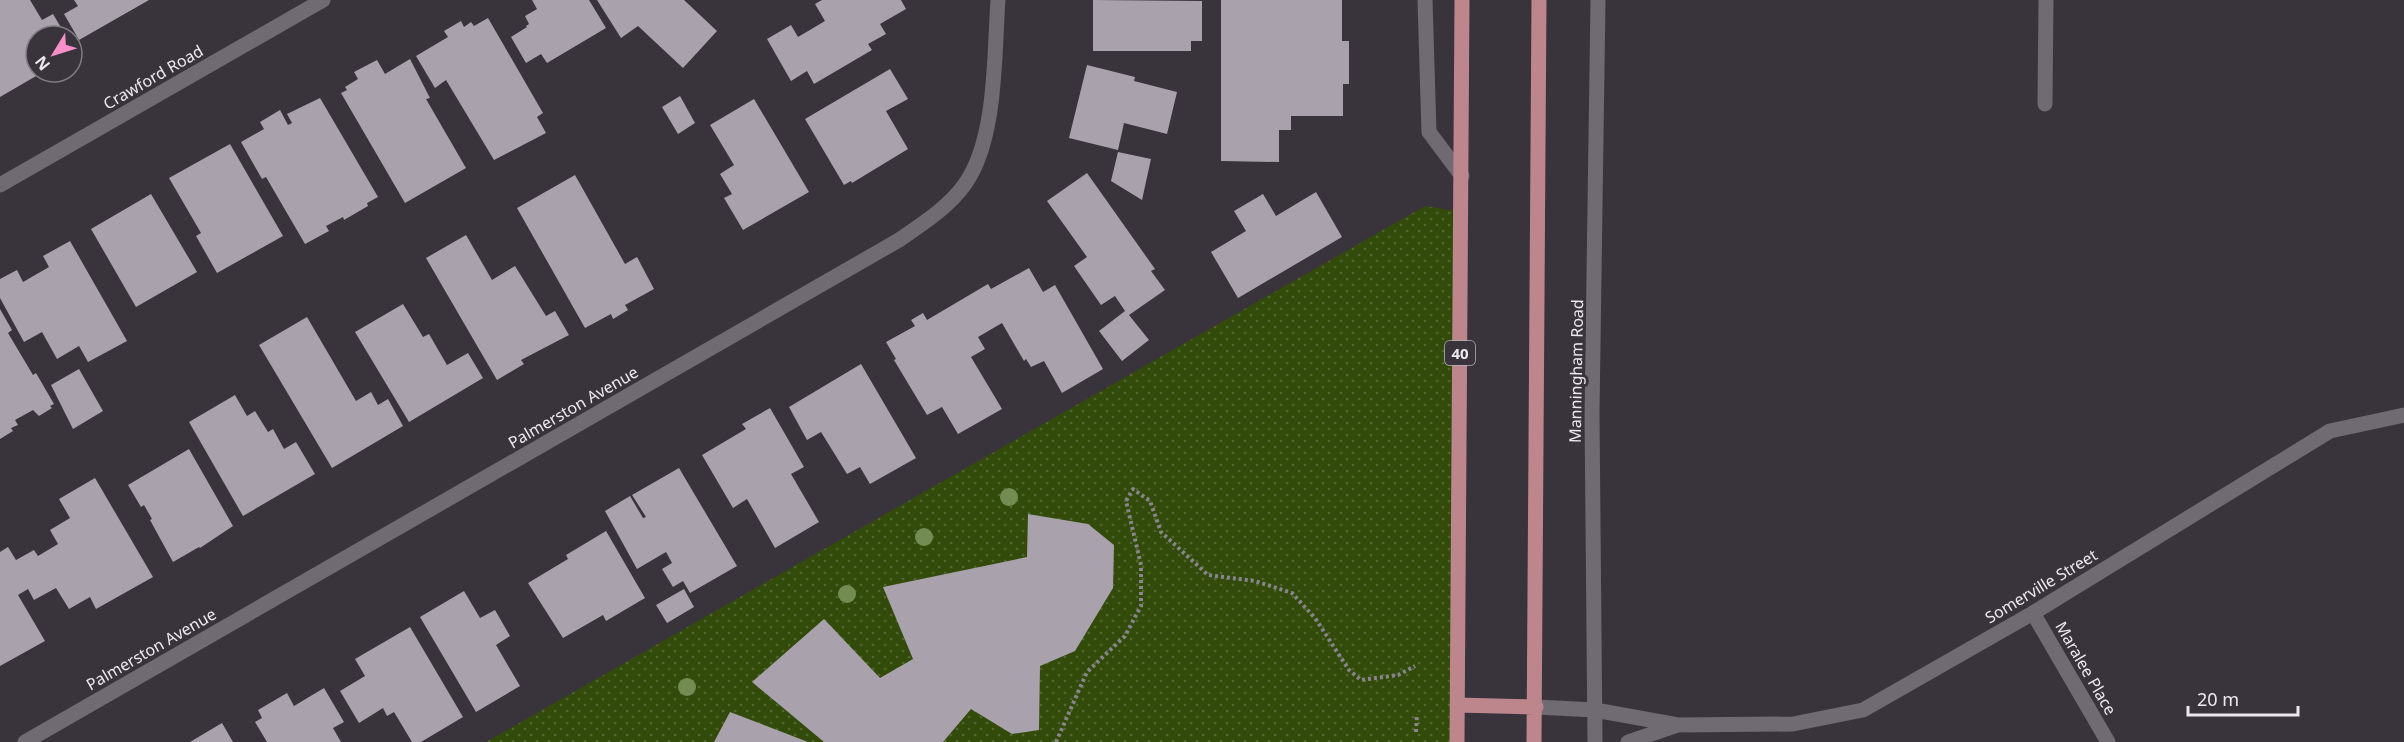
<svg xmlns="http://www.w3.org/2000/svg" width="2404" height="742" font-family="'Noto Sans',sans-serif">
	<defs>
		<pattern id="grass-dots" width="8" height="8" patternUnits="userSpaceOnUse" patternTransform="scale(1.5)"><rect width="8" height="8" fill="#324b0b"/><path d="M2 2h.1M6 6h.1" fill="none" stroke="#50652f" stroke-width="1.8" stroke-linecap="round"/></pattern>
	</defs>
	<rect width="100%" height="100%" fill="#39333c"/>
	<path fill="url(#grass-dots)" d="M 1425,206 L 1461,212 L 1461,742 L 486,742 Z"/>
	<path fill="#a9a2ac" d="M 0,0 L 30,0 L 42,20 L 53,14 L 66,36 L 36,36 L 36,72 L 43,72 L 0,97 Z
		M 74,0 L 149,0 L 79,40 L 64,14 L 78,6 Z
		M 532,0 L 589,0 L 606,28 L 547,63 L 541,54 L 526,63 L 511,37 L 527,27 L 526,26 L 529,24 L 525,16 L 537,9 Z
		M 597,0 L 684,0 L 717,31 L 683,68 L 638,26 L 621,38 Z
		M 822,0 L 901,0 L 906,9 L 880,24 L 886,34 L 868,44 L 872,50 L 814,84 L 807,71 L 791,81 L 767,39 L 791,25 L 798,37 L 825,21 L 815,4 Z
		M 1093,0 L 1202,1 L 1202,41 L 1191,41 L 1191,51 L 1093,51 Z
		M 1221,0 L 1342,0 L 1342,41 L 1349,41 L 1349,84 L 1343,84 L 1343,116 L 1291,116 L 1291,130 L 1279,130 L 1279,162 L 1221,161 Z
		M 488,18 L 543,113 L 537,117 L 546,133 L 494,160 L 446,80 L 435,88 L 416,56 L 448,37 L 444,31 L 461,21 L 464,27 L 471,22 L 474,26 Z
		M 410,59 L 430,98 L 426,99 L 466,168 L 405,203 L 341,93 L 347,90 L 345,87 L 358,79 L 354,72 L 377,60 L 385,74 Z
		M 1087,65 L 1135,77 L 1134,81 L 1177,92 L 1167,134 L 1124,123 L 1118,150 L 1069,138 Z
		M 890,69 L 908,99 L 886,111 L 908,149 L 852,183 L 851,181 L 844,185 L 805,119 Z
		M 680,96 L 695,123 L 678,134 L 662,107 Z
		M 320,98 L 378,197 L 367,203 L 368,206 L 344,220 L 343,217 L 326,226 L 329,231 L 305,244 L 266,177 L 262,179 L 241,142 L 264,129 L 260,122 L 280,110 L 288,125 L 292,123 L 287,114 Z
		M 754,99 L 809,192 L 743,230 L 724,198 L 732,194 L 720,174 L 734,165 L 710,125 Z
		M 230,144 L 283,236 L 217,273 L 196,236 L 201,233 L 169,178 Z
		M 1118,152 L 1151,159 L 1142,200 L 1111,181 Z
		M 1087,173 L 1155,269 L 1151,271 L 1165,290 L 1129,315 L 1149,340 L 1122,361 L 1099,331 L 1125,311 L 1115,296 L 1101,305 L 1074,266 L 1087,257 L 1047,201 Z
		M 575,175 L 625,264 L 637,257 L 654,289 L 625,305 L 628,310 L 613,319 L 611,314 L 585,328 L 517,208 Z
		M 1316,192 L 1342,237 L 1238,298 L 1211,252 L 1246,231 L 1234,211 L 1263,194 L 1276,216 Z
		M 151,194 L 197,272 L 136,307 L 91,229 Z
		M 466,235 L 492,280 L 515,266 L 546,316 L 555,311 L 569,335 L 521,360 L 524,364 L 497,380 L 426,258 Z
		M 70,241 L 127,341 L 88,362 L 79,346 L 57,359 L 42,332 L 24,342 L 0,298 L 0,279 L 17,270 L 23,282 L 49,267 L 43,256 Z
		M 1029,268 L 1043,292 L 1055,285 L 1103,369 L 1062,393 L 1044,361 L 1031,367 L 1026,359 L 1024,361 L 1002,323 L 978,337 L 985,349 L 971,357 L 1002,409 L 958,434 L 942,407 L 927,415 L 894,360 L 896,359 L 886,342 L 915,326 L 911,320 L 923,313 L 927,320 L 988,284 L 991,289 Z
		M 403,304 L 423,337 L 429,334 L 447,365 L 468,353 L 483,378 L 409,422 L 355,332 Z
		M 0,309 L 12,330 L 8,333 L 33,375 L 36,373 L 54,404 L 50,406 L 52,408 L 39,416 L 33,410 L 15,420 L 18,425 L 11,428 L 13,431 L 0,439 Z
		M 307,317 L 356,401 L 371,392 L 378,405 L 388,399 L 403,426 L 332,468 L 259,345 Z
		M 861,364 L 916,458 L 870,484 L 860,467 L 847,474 L 821,432 L 807,440 L 789,407 Z
		M 79,369 L 103,411 L 73,429 L 51,385 Z
		M 235,395 L 247,416 L 255,411 L 268,432 L 273,429 L 284,449 L 296,442 L 315,474 L 243,516 L 189,422 Z
		M 770,408 L 804,467 L 791,474 L 819,522 L 775,548 L 747,499 L 733,508 L 702,455 L 746,429 L 742,424 Z
		M 189,449 L 233,526 L 200,548 L 199,547 L 173,562 L 150,520 L 152,519 L 144,505 L 141,507 L 128,485 Z
		M 679,468 L 737,566 L 690,593 L 683,581 L 673,587 L 662,569 L 672,563 L 666,552 L 637,569 L 605,511 L 630,496 L 643,518 L 646,517 L 632,495 Z
		M 95,478 L 153,577 L 96,609 L 90,597 L 69,609 L 56,588 L 34,600 L 28,589 L 18,595 L 45,641 L 0,666 L 0,552 L 8,547 L 16,560 L 34,550 L 38,556 L 58,544 L 50,530 L 70,518 L 59,499 Z
		M 1028,514 L 1088,524 L 1114,545 L 1113,588 L 1075,651 L 1040,666 L 1039,730 L 1012,734 L 971,709 L 943,742 L 824,742 L 752,682 L 824,619 L 880,678 L 913,659 L 883,587 L 1027,557 Z
		M 606,531 L 645,598 L 606,621 L 603,615 L 563,638 L 528,583 L 568,559 L 566,555 Z
		M 684,589 L 694,607 L 667,623 L 656,605 Z
		M 464,591 L 480,618 L 495,610 L 510,636 L 496,645 L 520,686 L 476,712 L 420,617 Z
		M 410,627 L 463,717 L 421,742 L 412,742 L 394,712 L 387,716 L 383,708 L 359,723 L 340,691 L 365,676 L 355,659 Z
		M 324,688 L 344,722 L 333,728 L 341,742 L 267,742 L 255,722 L 262,718 L 258,710 L 287,693 L 294,706 Z
		M 730,712 L 808,742 L 714,742 Z
		M 222,723 L 233,742 L 190,742 Z"/>
	<g fill="none" stroke-linecap="round" stroke-linejoin="round">
		<path stroke="#8a858c" stroke-width="4" stroke-dasharray="3 3" stroke-linecap="butt" d="M 1416,732 L 1417,714
			M 1056,742 L 1087,672 L 1125,636 L 1141,606 L 1141,565 L 1126,501 L 1133,489 L 1150,501 L 1161,532 L 1208,575 L 1255,581 L 1292,593 L 1315,618 L 1349,670 L 1361,680 L 1398,675 L 1415,666"/>
		<path stroke="#706a73" stroke-width="15" d="M 1425,0 L 1429,132 L 1462,176
			M 2045,104 L 2046,0
			M 0,185 L 323,0
			M 2033,613 L 2108,742
			M 1536,707 L 1595,710 L 1678,725 L 1793,724 L 1863,710 L 2033,613 L 2330,431 L 2404,415
			M 25,742 L 899,240 C 922,224 949,207 965,184 C 997,139 994,54 998,0
			M 1595,742 L 1592,413 L 1598,0
			M 1628,742 L 1675,726"/>
		<path stroke="#bd868c" stroke-width="15" d="M 1457,705 L 1536,707
			M 1457,742 L 1462,0
			M 1534,742 L 1539,0"/>
	</g>
	<g fill="#738c53">
		<circle cx="1009" cy="497" r="9"/>
		<circle cx="924" cy="537" r="9"/>
		<circle cx="847" cy="594" r="9"/>
		<circle cx="687" cy="687" r="9"/>
	</g>
	<g text-anchor="middle" dominant-baseline="central" stroke-width="6" stroke-linejoin="round" paint-order="stroke">
		<rect fill="#39333c" stroke="#b6b2b8" stroke-width="1.5" x="1445" y="341" width="30" height="24" rx="4.5"/>
		<g font-size="15" font-weight="bold" fill="#ece8ed">
			<text x="1460" y="353">40</text>
		</g>
		<g font-size="16" fill="#ece8ed" stroke="#39333c">
			<text transform="translate(153 77) rotate(-30)">Crawford Road</text>
			<text transform="translate(1576 371) rotate(-89)">Manningham Road</text>
			<text transform="translate(573 407) rotate(-30)">Palmerston Avenue</text>
			<text transform="translate(2041 586) rotate(-31)">Somerville Street</text>
			<text transform="translate(151 649) rotate(-30)">Palmerston Avenue</text>
			<text transform="translate(2086 668) rotate(60)">Maralee Place</text>
		</g>
	</g>
	<g transform="translate(54 54) rotate(232)"><circle r="28" fill="#39333c" stroke="#817b83" stroke-width="1.5"/>
	<path d="M0-4.5L10 22L0 15L-10 22Z" fill="#f98fc9"/>
	<text y="-9" font-size="16" font-weight="bold" text-anchor="middle" fill="#ece8ed">N</text>
	</g>
	<path d="M2188 706v9h110v-9" fill="none" stroke="#ece8ed" stroke-width="3"/>
	<text x="2197" y="706" font-size="18" fill="#ece8ed" stroke="#39333c" stroke-width="4.5" paint-order="stroke">20 m</text>
</svg>
